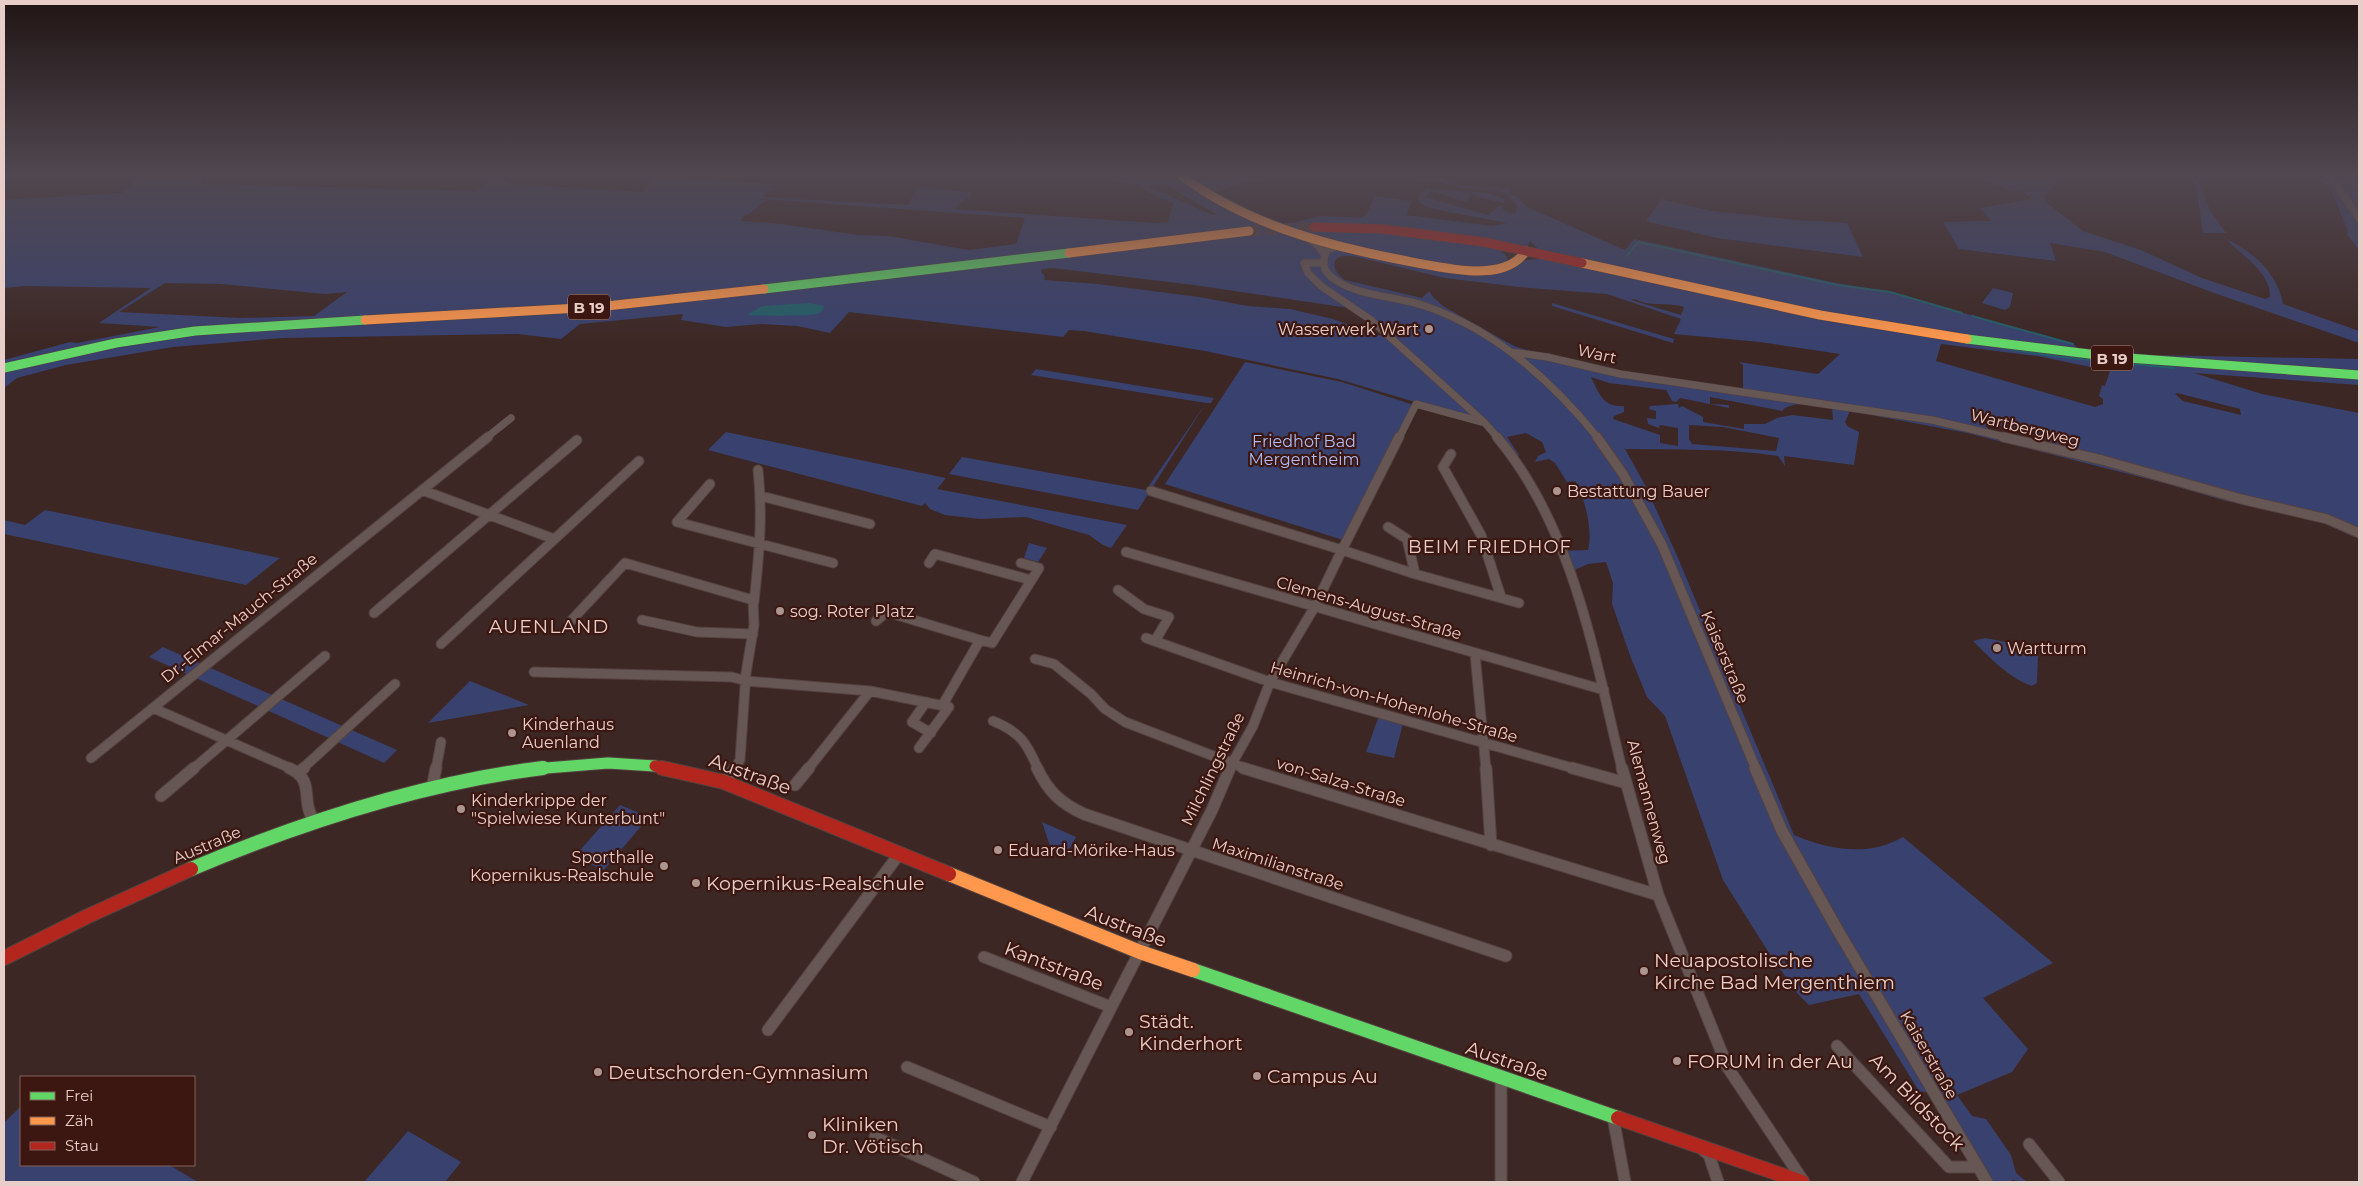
<svg xmlns="http://www.w3.org/2000/svg" width="2363" height="1186" font-family="Montserrat,sans-serif">
	<rect width="100%" height="100%" fill="#3c2724"/>
	<path fill="#39416e" fill-rule="evenodd" d="M 141,176 L 200,176 L 202,184 L 475,191 L 490,181 L 480,176 L 501,176 L 501,179 L 511,184 L 642,192 L 653,177 L 774,184 L 769,186 L 770,189 L 763,197 L 908,205 L 917,187 L 922,187 L 973,193 L 954,209 L 1154,223 L 1168,222 L 1174,203 L 1151,194 L 1140,186 L 1091,176 L 1108,176 L 1117,180 L 1123,176 L 1136,176 L 1136,181 L 1148,180 L 1147,176 L 1198,176 L 1201,179 L 1222,176 L 1281,176 L 1279,179 L 1249,181 L 1216,192 L 1254,212 L 1283,223 L 1292,223 L 1322,216 L 1361,218 L 1367,214 L 1374,196 L 1412,201 L 1406,215 L 1493,226 L 1507,223 L 1429,208 L 1420,203 L 1418,196 L 1427,188 L 1488,193 L 1506,200 L 1503,203 L 1472,195 L 1466,202 L 1431,191 L 1425,197 L 1488,215 L 1500,205 C 1504,211 1510,215 1516,213 L 1517,206 L 1508,195 L 1498,191 L 1461,188 L 1436,181 L 1353,176 L 1441,176 C 1460,192 1489,183 1511,190 L 1509,195 L 1517,196 L 1527,207 L 1625,250 L 1634,239 L 1836,283 L 1890,292 L 2073,344 L 2078,348 L 2150,355 L 2359,359 L 2359,385 L 2194,373 L 2262,394 L 2359,413 L 2359,539 L 2325,524 L 2297,516 L 2226,501 L 2164,483 L 1967,433 L 1850,411 L 1845,422 L 1847,426 L 1859,432 L 1854,465 L 1784,456 L 1785,466 L 1778,456 C 1728,448 1676,450 1625,449 L 1645,485 L 1678,558 L 1794,835 C 1829,850 1869,857 1903,837 L 2053,963 L 1983,998 L 2028,1049 L 2012,1072 L 1957,1095 L 1972,1116 L 1986,1119 L 2011,1155 L 2016,1173 L 2027,1182 L 2012,1180 L 2010,1182 L 1987,1182 L 1934,1094 L 1919,1091 L 1859,994 L 1809,1005 L 1797,993 L 1769,953 L 1723,880 L 1665,716 L 1647,697 L 1631,658 L 1612,604 L 1613,583 L 1606,562 L 1588,564 L 1570,572 L 1562,551 L 1588,550 C 1593,530 1585,498 1575,481 L 1567,482 L 1555,463 L 1549,459 L 1535,462 L 1538,456 L 1546,452 L 1542,442 L 1526,433 L 1507,437 L 1519,455 L 1516,460 L 1485,423 L 1338,379 L 1205,351 L 1084,331 L 1069,330 L 1063,337 L 849,312 L 830,333 L 797,326 L 761,324 L 726,327 L 681,320 L 683,314 L 580,324 L 561,339 L 517,334 L 283,338 L 173,347 L 66,365 L 17,378 L 4,388 L 4,360 L 70,342 L 77,343 L 160,327 L 99,323 L 151,288 L 25,286 L 4,288 L 4,200 L 122,193 ZM 1164,184 L 1216,214 L 1212,215 L 1148,186 ZM 762,199 L 1025,218 L 1016,244 L 969,250 L 888,236 L 858,235 L 781,224 L 741,221 L 745,214 L 748,215 L 766,200 L 761,200 ZM 1530,241 L 1548,258 L 1527,260 L 1503,266 L 1508,261 L 1506,255 L 1496,247 L 1526,251 ZM 1341,256 L 1353,256 L 1445,278 L 1519,287 L 1607,294 L 1681,319 L 1674,334 L 1760,342 L 1840,354 L 1818,374 L 1739,362 L 1743,365 L 1743,389 L 1611,370 L 1527,350 L 1514,346 L 1443,306 L 1433,297 L 1429,291 L 1422,298 L 1345,280 C 1338,275 1333,269 1335,260 ZM 1053,268 L 1194,285 L 1349,308 L 1384,336 L 1372,334 L 1333,319 L 1290,309 L 1248,306 L 1199,297 L 1098,284 L 1044,280 L 1045,276 L 1041,272 L 1042,269 ZM 165,283 L 221,284 L 325,294 L 347,292 L 314,316 L 241,318 L 119,312 ZM 1635,299 C 1648,307 1669,302 1684,307 L 1681,315 L 1631,300 ZM 1941,344 L 2037,356 L 2110,371 L 2105,386 L 2102,385 L 2099,396 L 2103,399 L 2103,404 L 2095,407 L 1936,361 ZM 1591,377 L 1609,383 L 1666,390 L 1672,401 L 1676,402 L 1680,398 L 1729,408 L 1729,405 L 1710,404 L 1710,397 L 1782,411 C 1792,400 1818,405 1832,407 L 1833,420 L 1792,415 L 1777,418 L 1765,424 L 1744,424 L 1744,429 L 1703,422 L 1703,417 L 1682,406 L 1679,408 L 1678,404 L 1650,406 L 1649,409 L 1656,411 L 1656,419 L 1647,418 L 1648,424 L 1659,428 L 1660,425 L 1678,428 L 1678,446 L 1660,443 L 1660,435 L 1613,419 L 1614,416 L 1624,412 L 1624,406 C 1604,408 1599,394 1591,377 ZM 2177,393 L 2240,409 L 2241,415 L 2183,401 L 2175,394 ZM 1689,425 L 1723,427 L 1779,438 L 1776,451 L 1692,444 L 1689,439 ZM 1985,425 L 1997,425 L 2041,438 L 2051,442 L 2054,449 L 1992,434 Z
		M 1981,176 L 1998,176 L 2007,180 L 2013,176 L 2063,176 L 2044,197 L 2047,203 L 2083,231 L 2141,250 L 2202,278 L 2265,299 L 2270,297 C 2271,272 2241,255 2226,239 C 2253,251 2278,274 2283,304 L 2359,331 L 2359,343 L 2217,294 L 2105,252 L 2050,243 L 2056,261 L 1959,249 L 1943,222 L 1991,221 L 1980,208 L 2032,199 L 2022,191 C 2009,194 1992,182 1981,176 Z
		M 2191,176 L 2196,176 L 2211,212 L 2226,233 L 2203,233 L 2199,204 Z
		M 2318,176 L 2359,176 L 2359,250 L 2347,234 L 2348,231 L 2331,189 L 2315,178 Z
		M 1662,199 L 1711,211 L 1796,220 L 1847,223 L 1863,257 L 1717,238 L 1646,221 Z
		M 1993,288 L 2013,293 L 2010,307 L 2005,310 L 1982,303 Z
		M 1552,303 L 1674,339 L 1673,343 L 1552,306 Z
		M 1245,362 L 1342,382 L 1414,405 L 1343,540 L 1165,484 Z
		M 1036,369 L 1214,398 L 1211,403 L 1206,403 L 1138,510 L 949,474 L 962,457 L 1146,490 L 1206,403 L 1031,375 Z
		M 726,432 L 946,478 L 937,489 L 1127,525 L 1111,548 L 1103,545 L 1089,535 L 1026,517 L 980,519 L 945,515 L 930,509 L 925,503 L 922,506 L 708,450 Z
		M 45,510 L 280,558 L 246,585 L 4,534 L 4,520 L 25,525 Z
		M 1029,543 L 1047,548 L 1038,562 L 1024,558 Z
		M 1985,638 L 2031,647 L 2038,654 L 2037,683 L 2032,686 C 2009,678 1990,658 1973,641 Z
		M 163,647 L 397,750 L 384,763 L 149,657 Z
		M 470,681 L 529,705 L 428,723 Z
		M 1380,713 L 1404,720 L 1394,758 L 1366,752 Z
		M 620,805 L 649,817 L 604,870 L 574,857 Z
		M 1042,822 L 1076,837 L 1066,855 L 1050,846 Z
		M 21,1106 L 21,1165 L 169,1165 L 198,1182 L 7,1182 L 4,1180 L 4,1123 Z
		M 408,1131 L 461,1162 L 445,1182 L 364,1182 Z"/>
	<path fill="#235f6a" d="M 809,303 L 824,306 C 823,311 821,313 816,314 C 809,316 754,316 747,315 L 762,306 Z"/>
	<g fill="none" stroke-linecap="round" stroke-linejoin="round">
		<path stroke="#235f6a" stroke-width="2" d="M 1627,256 L 1638,242 L 1837,285 L 1890,292 L 1962,313
			M 1972,316 L 2073,344
			M 2002,348 L 2060,357 L 2174,368"/>
		<path stroke="#56403d" stroke-width="11" stroke-dasharray="11 5.5" stroke-linecap="butt" d="M 1249,231 L 1314,227"/>
		<g stroke="#554240" stroke-width="8">
			<path id="street-far2" d="M 2330,176 L 2359,218
				M 1306,237 L 1317,245 L 1324,254
				M 1338,246 L 1327,250 C 1322,262 1322,271 1334,279 C 1359,297 1397,296 1425,306 C 1496,330 1552,381 1598,438
				M 1323,263 L 1304,263 L 1308,273 L 1321,286 L 1371,320 L 1485,423 L 1498,438
				M 1511,352 L 1547,357 L 1620,374 L 1932,420 L 2009,438
				M 486,438 L 511,418
				M 1399,438 L 1416,404 L 1482,422"/>
		</g>
		<g stroke="#554240" stroke-width="11">
			<path id="street-far1" d="M 1399,437 L 1342,550 L 1415,574 L 1519,603
				M 1497,437 C 1574,529 1594,655 1622,769
				M 1597,437 L 1623,474 L 1662,545 L 1756,769
				M 2003,437 L 2102,460 L 2241,499 L 2327,519 L 2359,533
				M 1451,454 L 1443,467 L 1481,535 L 1501,597
				M 710,484 L 677,522 L 833,563
				M 422,490 L 554,539
				M 1151,491 L 1342,550 L 1314,608 L 1270,682 L 1253,726 L 1229,769
				M 761,496 L 870,524
				M 1388,527 L 1407,539 L 1415,574
				M 1126,552 L 1604,690
				M 929,563 L 935,554 L 1031,580
				M 1118,590 L 1144,609 L 1169,617 L 1155,641
				M 754,602 C 759,557 763,515 758,470
				M 374,613 L 577,440
				M 642,620 L 697,632 L 753,634
				M 876,621 L 887,612 L 980,640
				M 569,623 L 625,563 L 753,600 L 754,625 L 746,673 L 740,760 L 734,769
				M 1146,638 L 1270,682 L 1576,769
				M 441,644 L 639,461
				M 1475,654 L 1486,769
				M 1035,659 L 1054,664 L 1091,694 L 1105,709 L 1125,722 L 1247,769
				M 534,672 L 732,677 L 746,681 L 870,691 L 949,707 L 919,748
				M 926,702 L 912,722 L 931,733
				M 942,706 L 980,640 L 992,643 L 1039,568 L 1021,563
				M 153,708 L 292,769
				M 993,721 C 1020,732 1027,743 1038,769
				M 91,758 L 488,437
				M 193,769 L 325,656
				M 302,769 L 395,684
				M 436,769 L 441,742
				M 808,769 L 870,691"/>
		</g>
		<g stroke="#554240" stroke-width="13">
			<path id="street" d="M 289,768 C 317,780 299,803 315,821
				M 1037,768 C 1048,791 1060,803 1084,814 L 1506,956
				M 1243,768 L 1658,895
				M 1486,768 L 1491,845
				M 1572,768 L 1626,783
				M 1622,768 L 1658,895 L 1728,1068 L 1804,1182
				M 1755,768 L 1782,831 L 1837,929 L 1987,1182
				M 299,772 L 304,768
				M 724,782 L 735,768
				M 795,785 L 809,768
				M 432,788 L 436,768
				M 161,796 L 194,768
				M 984,957 L 1111,1007
				M 768,1030 L 900,853
				M 1837,1046 L 1949,1167 L 1976,1167
				M 907,1067 L 1051,1127
				M 1501,1078 L 1501,1182
				M 1613,1117 L 1625,1182
				M 875,1137 L 974,1182
				M 2029,1144 L 2059,1182
				M 1704,1151 L 1709,1155 L 1718,1182
				M 1022,1182 L 1212,810 L 1230,768"/>
		</g>
		<g stroke="#554240" stroke-width="10">
			<path id="fast-far2" d="M 764,289 L 1069,253
				M 1967,339 L 2114,357 L 2359,375
				M 4,368 L 116,343 L 195,331 L 365,320"/>
		</g>
		<g stroke="#554240" stroke-width="13">
			<path id="fast-far1" d="M 534,769 L 608,763 L 655,766"/>
		</g>
		<g stroke="#554240" stroke-width="16">
			<path id="fast" d="M 191,869 C 303,822 422,783 543,768
				M 1193,970 L 1618,1118"/>
		</g>
		<g stroke="#554240" stroke-width="10">
			<path id="slow-far1" d="M 1182,176 C 1245,223 1321,244 1397,259 C 1423,264 1449,270 1475,271 C 1495,271 1514,268 1526,251
				M 1069,253 L 1249,231
				M 1582,263 L 1820,315 L 1967,339
				M 365,320 L 597,307 L 764,289"/>
		</g>
		<g stroke="#554240" stroke-width="16">
			<path id="slow" d="M 949,874 L 1140,952 L 1193,970"/>
		</g>
		<g stroke="#554240" stroke-width="10">
			<path id="jam-far2" d="M 1314,227 L 1383,229 L 1484,242 L 1582,263"/>
		</g>
		<g stroke="#554240" stroke-width="13">
			<path id="jam-far1" d="M 655,766 L 667,769"/>
		</g>
		<g stroke="#554240" stroke-width="16">
			<path id="jam" d="M 662,768 L 724,782 L 949,874
				M 4,958 L 86,917 L 191,869
				M 1618,1118 L 1802,1182"/>
		</g>
		<use href="#street-far2" stroke="#675754" stroke-width="7"/>
		<use href="#street-far1" stroke="#675754" stroke-width="9"/>
		<use href="#street" stroke="#675754" stroke-width="11"/>
		<use href="#fast-far2" stroke="#63d668" stroke-width="9"/>
		<use href="#fast-far1" stroke="#63d668" stroke-width="11"/>
		<use href="#fast" stroke="#63d668" stroke-width="14"/>
		<use href="#slow-far1" stroke="#ff974d" stroke-width="9"/>
		<use href="#slow" stroke="#ff974d" stroke-width="14"/>
		<use href="#jam-far2" stroke="#b3261e" stroke-width="9"/>
		<use href="#jam-far1" stroke="#b3261e" stroke-width="11"/>
		<use href="#jam" stroke="#b3261e" stroke-width="14"/>
	</g>
	<linearGradient id="sky" x2="0" y2="1"><stop stop-color="#211514"/><stop offset="0.51" stop-color="#504750"/><stop offset="1" stop-color="#504750" stop-opacity="0"/></linearGradient>
	<rect width="2363" height="342" fill="url(#sky)"/>
	<g fill="#ac948f" stroke="#3c1610" stroke-width="2">
		<circle cx="1429" cy="329" r="5"/>
		<circle cx="1557" cy="491" r="5"/>
		<circle cx="780" cy="611" r="5"/>
		<circle cx="1997" cy="648" r="5"/>
		<circle cx="512" cy="733" r="5"/>
		<circle cx="461" cy="809" r="5"/>
		<circle cx="998" cy="850" r="5"/>
		<circle cx="664" cy="866" r="5"/>
		<circle cx="696" cy="883" r="5"/>
		<circle cx="1644" cy="971" r="5"/>
		<circle cx="1129" cy="1032" r="5"/>
		<circle cx="1677" cy="1061" r="5"/>
		<circle cx="598" cy="1072" r="5"/>
		<circle cx="1257" cy="1076" r="5"/>
		<circle cx="812" cy="1135" r="5"/>
	</g>
	<g text-anchor="middle" dominant-baseline="central" stroke-width="4.5" stroke-linejoin="round" paint-order="stroke">
		<g fill="#3c1610" stroke="#b49791" stroke-width="1">
			<rect x="568" y="294.5" width="42" height="25" rx="4"/>
			<rect x="2091" y="345.5" width="42" height="25" rx="4"/>
		</g>
		<g font-size="15" font-weight="bold" fill="#e8cec8">
			<text x="589" y="307">B 19</text>
			<text x="2112" y="358">B 19</text>
		</g>
		<g font-size="16" fill="#e8cec8" stroke="#3c1610" text-anchor="start">
			<text x="1419" y="329" text-anchor="end">Wasserwerk Wart</text>
			<text x="1567" y="491">Bestattung Bauer</text>
			<text x="790" y="611">sog. Roter Platz</text>
			<text x="2007" y="648">Wartturm</text>
			<text x="522" y="724">Kinderhaus<tspan x="522" dy="18">Auenland</tspan></text>
			<text x="471" y="800">Kinderkrippe der<tspan x="471" dy="18">"Spielwiese Kunterbunt"</tspan></text>
			<text x="1008" y="850">Eduard-Mörike-Haus</text>
			<text x="654" y="857" text-anchor="end">Sporthalle<tspan x="654" dy="18">Kopernikus-Realschule</tspan></text>
		</g>
		<g font-size="16" fill="#e8cec8" stroke="#3c1610">
			<text transform="translate(1597 354) rotate(13)">Wart</text>
			<text transform="translate(2025 428) rotate(14)">Wartbergweg</text>
			<text transform="translate(1369 608) rotate(16)">Clemens-August-Straße</text>
			<text transform="translate(239 618) rotate(-39)">Dr.-Elmar-Mauch-Straße</text>
			<text transform="translate(1725 657) rotate(67)">Kaiserstraße</text>
			<text transform="translate(1394 702) rotate(16)">Heinrich-von-Hohenlohe-Straße</text>
			<text transform="translate(1213 769) rotate(-64)">Milchlingstraße</text>
			<text transform="translate(1341 782) rotate(17)">von-Salza-Straße</text>
			<text transform="translate(1649 802) rotate(75)">Alemannenweg</text>
			<text transform="translate(207 845) rotate(-23)">Austraße</text>
			<text transform="translate(1278 864) rotate(18)">Maximilianstraße</text>
			<text transform="translate(1929 1055) rotate(60)">Kaiserstraße</text>
		</g>
		<g font-size="16" fill="#acbdf9" stroke="#3c1610">
			<text x="1304" y="441">Friedhof Bad<tspan x="1304" dy="18">Mergentheim</tspan></text>
		</g>
		<g font-size="18" letter-spacing="1" fill="#e8cec8" stroke="#3c1610">
			<text x="1490" y="547">BEIM FRIEDHOF</text>
		</g>
		<g font-size="19" letter-spacing="1" fill="#e8cec8" stroke="#3c1610">
			<text x="549" y="626">AUENLAND</text>
		</g>
		<g font-size="19" fill="#e8cec8" stroke="#3c1610">
			<text transform="translate(750 774) rotate(20)">Austraße</text>
			<text transform="translate(1126 926) rotate(21)">Austraße</text>
			<text transform="translate(1054 966) rotate(21)">Kantstraße</text>
			<text transform="translate(1507 1061) rotate(19)">Austraße</text>
			<text transform="translate(1917 1102) rotate(46)">Am Bildstock</text>
		</g>
		<g font-size="19" fill="#e8cec8" stroke="#3c1610" text-anchor="start">
			<text x="706" y="883">Kopernikus-Realschule</text>
			<text x="1654" y="960">Neuapostolische<tspan x="1654" dy="22">Kirche Bad Mergenthiem</tspan></text>
			<text x="1139" y="1021">Städt.<tspan x="1139" dy="22">Kinderhort</tspan></text>
			<text x="1687" y="1061">FORUM in der Au</text>
			<text x="608" y="1072">Deutschorden-Gymnasium</text>
			<text x="1267" y="1076">Campus Au</text>
			<text x="822" y="1124">Kliniken<tspan x="822" dy="22">Dr. Vötisch</tspan></text>
		</g>
	</g>
	<rect width="2363" height="1186" fill="none" stroke="#e8cec8" stroke-width="10"/>
	<rect x="20" y="1076" width="175" height="90" fill="#3c1610" stroke="#81605a"/>
	<rect x="30" y="1092" width="25" height="8" fill="#63d668" stroke="#81605a"/>
	<text x="65" y="1101" font-size="15" fill="#e8cec8">Frei</text>
	<rect x="30" y="1117" width="25" height="8" fill="#ff974d" stroke="#81605a"/>
	<text x="65" y="1126" font-size="15" fill="#e8cec8">Zäh</text>
	<rect x="30" y="1142" width="25" height="8" fill="#b3261e" stroke="#81605a"/>
	<text x="65" y="1151" font-size="15" fill="#e8cec8">Stau</text>
</svg>
